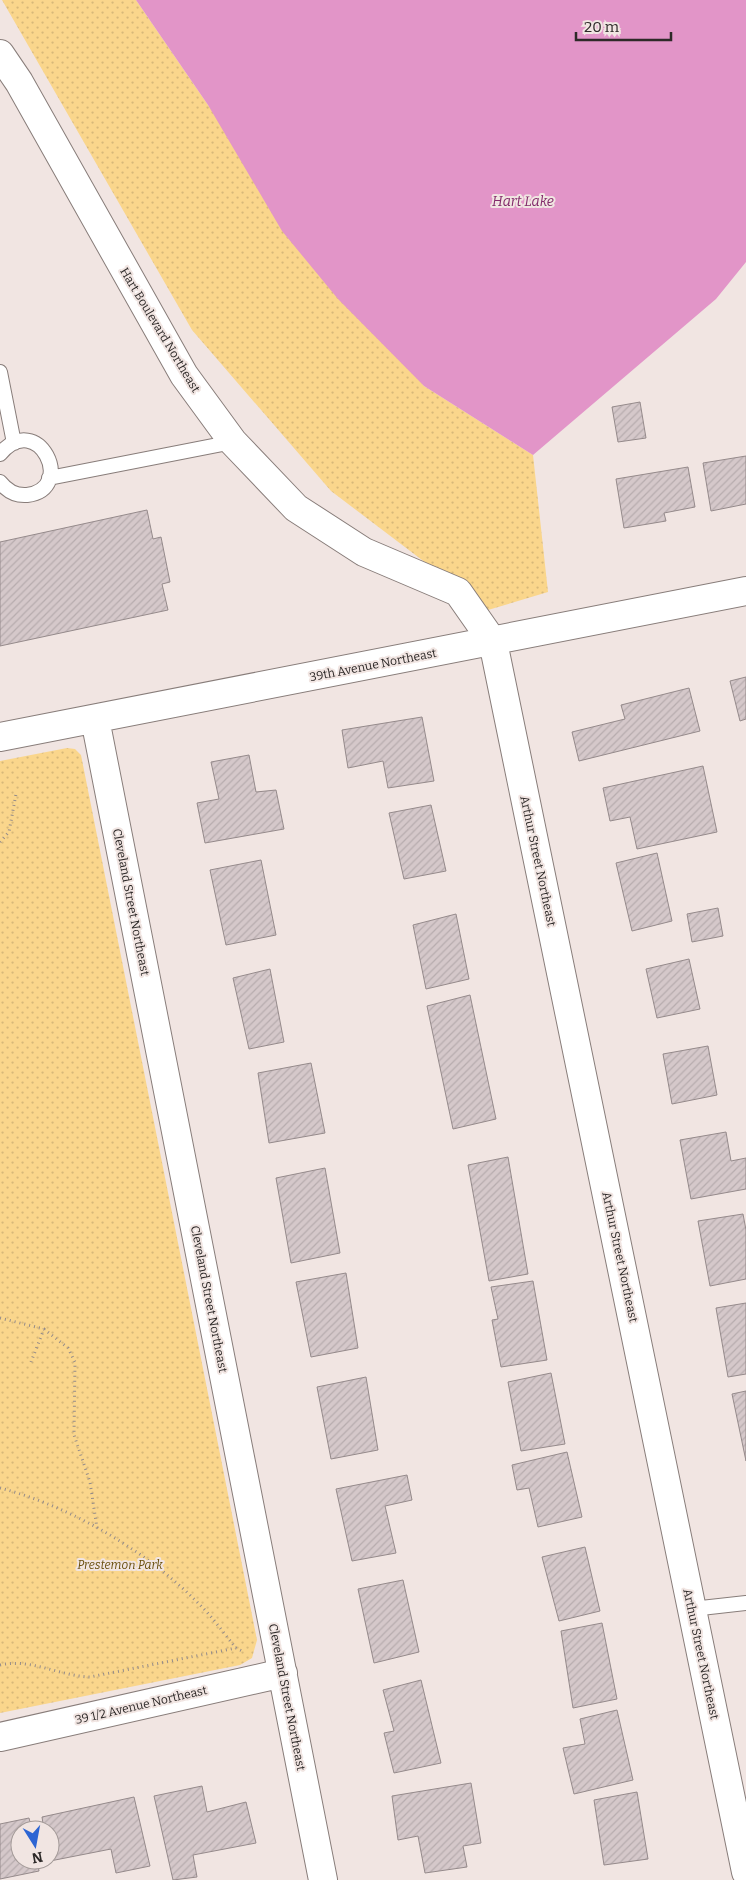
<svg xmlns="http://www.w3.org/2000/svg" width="746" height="1880" font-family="Bitter,serif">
	<defs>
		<pattern id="park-dots" width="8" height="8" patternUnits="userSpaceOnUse" patternTransform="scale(1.25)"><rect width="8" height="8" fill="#fad68c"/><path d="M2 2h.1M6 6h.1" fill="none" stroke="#d7b879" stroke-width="1.8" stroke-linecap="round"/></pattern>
		<pattern id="building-hatch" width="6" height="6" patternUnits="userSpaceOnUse" patternTransform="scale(1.25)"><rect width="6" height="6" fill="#d5c8ca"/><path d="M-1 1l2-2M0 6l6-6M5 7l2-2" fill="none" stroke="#b7acae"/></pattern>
	</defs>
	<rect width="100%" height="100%" fill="#f1e5e2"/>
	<path fill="url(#park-dots)" d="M 2,0 L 136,0 L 208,105 L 424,386 L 533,455 L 548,592 L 488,610 L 331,491 L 192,330 Z
		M 67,748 L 75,749 L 81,755 L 257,1640 L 252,1658 L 240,1665 L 0,1713 L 0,761 Z"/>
	<path fill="#e295c8" d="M 136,0 L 746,0 L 746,262 L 716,299 L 533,455 L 424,386 L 338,299 L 282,231 L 208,105 Z"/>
	<path fill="url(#building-hatch)" stroke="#958a8b" d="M 640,402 L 646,438 L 618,442 L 612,407 Z
		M 746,456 L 746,504 L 711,511 L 703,463 Z
		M 688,467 L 695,507 L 664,513 L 666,521 L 624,528 L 616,479 Z
		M 147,510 L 153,539 L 161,537 L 170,582 L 162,584 L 168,610 L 0,646 L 0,542 Z
		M 746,677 L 746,719 L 740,721 L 730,681 Z
		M 689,688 L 700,731 L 579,761 L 572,732 L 625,719 L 621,705 Z
		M 422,717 L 434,781 L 388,788 L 383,761 L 348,768 L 342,730 Z
		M 249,755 L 256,792 L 276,790 L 284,829 L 205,843 L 197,803 L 219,799 L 211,762 Z
		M 703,766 L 717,832 L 637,849 L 630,817 L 610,821 L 603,788 Z
		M 431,805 L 446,871 L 404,879 L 389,813 Z
		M 657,853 L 672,921 L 632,931 L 616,863 Z
		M 261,860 L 276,935 L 226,945 L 210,870 Z
		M 718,908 L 723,936 L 692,942 L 687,914 Z
		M 456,914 L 469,979 L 426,989 L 413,925 Z
		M 689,959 L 700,1009 L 657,1018 L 646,969 Z
		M 270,969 L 284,1042 L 249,1049 L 233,978 Z
		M 470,995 L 496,1119 L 453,1129 L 427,1006 Z
		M 708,1046 L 717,1095 L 672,1104 L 663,1054 Z
		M 311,1063 L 325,1133 L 269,1143 L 258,1073 Z
		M 726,1132 L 731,1161 L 746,1158 L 746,1189 L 691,1199 L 680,1140 Z
		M 508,1157 L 528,1274 L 489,1281 L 468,1165 Z
		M 325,1168 L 340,1253 L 291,1263 L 276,1178 Z
		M 743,1214 L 746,1230 L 746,1279 L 710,1286 L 698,1221 Z
		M 346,1273 L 358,1348 L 311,1357 L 296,1282 Z
		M 533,1281 L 547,1360 L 501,1367 L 492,1320 L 498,1319 L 491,1287 Z
		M 746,1303 L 746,1374 L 728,1377 L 716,1308 Z
		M 551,1373 L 565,1444 L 521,1451 L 508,1382 Z
		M 366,1377 L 378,1450 L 331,1459 L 317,1387 Z
		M 746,1391 L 746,1461 L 732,1394 Z
		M 567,1452 L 582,1517 L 538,1527 L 529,1488 L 517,1490 L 512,1465 Z
		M 407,1475 L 412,1500 L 385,1506 L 396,1553 L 352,1561 L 336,1489 Z
		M 585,1547 L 600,1611 L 559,1621 L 542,1557 Z
		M 403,1580 L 419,1652 L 374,1663 L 358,1589 Z
		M 602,1623 L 617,1699 L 573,1708 L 561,1631 Z
		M 421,1680 L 441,1763 L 394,1773 L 384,1733 L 394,1731 L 383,1690 Z
		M 617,1710 L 633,1780 L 574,1794 L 563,1748 L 585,1744 L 580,1719 Z
		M 471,1783 L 481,1843 L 463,1846 L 467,1867 L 425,1873 L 418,1836 L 398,1840 L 392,1796 Z
		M 202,1786 L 207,1812 L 246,1802 L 256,1843 L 193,1855 L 197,1877 L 173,1880 L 154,1796 Z
		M 637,1792 L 648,1859 L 604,1865 L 594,1800 Z
		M 134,1797 L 150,1866 L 116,1873 L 111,1849 L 50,1861 L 50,1830 L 44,1830 L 42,1817 Z
		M 29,1818 L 32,1830 L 20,1830 L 20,1860 L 37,1860 L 39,1871 L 0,1879 L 0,1824 Z"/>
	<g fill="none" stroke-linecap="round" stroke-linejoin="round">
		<g stroke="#887d7a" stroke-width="16">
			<path id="lane" d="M 0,372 L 14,443
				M 0,454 C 38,409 77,489 27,495 C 15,496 7,491 0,482
				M 49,478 L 233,442
				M 692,1609 L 746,1603"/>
		</g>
		<g stroke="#887d7a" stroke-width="30">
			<path id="street" d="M 493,642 L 746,1872
				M 95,719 L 323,1880
				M 0,737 L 746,591
				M 0,1737 L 283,1673"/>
		</g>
		<g stroke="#887d7a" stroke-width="30">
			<path id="secondary" d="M 0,54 L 19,82 L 184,375 L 233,442 L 296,508 L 364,552 L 458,592 L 493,642"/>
		</g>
		<path stroke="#948b89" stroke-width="3" stroke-dasharray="1 4" stroke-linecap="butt" d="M 0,842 L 9,832 L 16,794
			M 0,1318 L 44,1329 L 31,1362
			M 44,1329 L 68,1348 L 75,1362 L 74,1435 L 90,1482 L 97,1528
			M 0,1488 C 73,1507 150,1553 202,1607 C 215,1620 225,1635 236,1648
			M 0,1665 C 31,1658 59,1676 90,1677 L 236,1648 L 242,1651"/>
		<use href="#lane" stroke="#fff" stroke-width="14"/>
		<use href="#street" stroke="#fff" stroke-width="28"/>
		<use href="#secondary" stroke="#fff" stroke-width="28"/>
	</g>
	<g text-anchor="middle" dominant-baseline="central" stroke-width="4" stroke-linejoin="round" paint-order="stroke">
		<g font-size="12" fill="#2d2928" stroke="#f1e5e2">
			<text transform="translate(160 330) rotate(59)">Hart Boulevard Northeast</text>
			<text transform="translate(373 665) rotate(-11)">39th Avenue Northeast</text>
			<text transform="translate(538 861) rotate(78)">Arthur Street Northeast</text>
			<text transform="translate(131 902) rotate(79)">Cleveland Street Northeast</text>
			<text transform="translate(620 1257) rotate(78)">Arthur Street Northeast</text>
			<text transform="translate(209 1299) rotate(79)">Cleveland Street Northeast</text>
			<text transform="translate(701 1654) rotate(78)">Arthur Street Northeast</text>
			<text transform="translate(287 1697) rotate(79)">Cleveland Street Northeast</text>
			<text transform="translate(141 1705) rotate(-13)">39 1/2 Avenue Northeast</text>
		</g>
		<g font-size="12" font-style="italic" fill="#694e0c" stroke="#f1e5e2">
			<text x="120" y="1565">Prestemon Park</text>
		</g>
		<g font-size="14" font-style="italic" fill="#832b6b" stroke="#f1e5e2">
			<text x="523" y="201">Hart Lake</text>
		</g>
	</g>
	<g transform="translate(35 1845) rotate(169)"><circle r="24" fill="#f1e5e2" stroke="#a39a98"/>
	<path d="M0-4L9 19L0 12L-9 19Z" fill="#2d65d3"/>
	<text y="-8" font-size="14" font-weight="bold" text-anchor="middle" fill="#2d2928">N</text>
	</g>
	<path d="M576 32v8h95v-8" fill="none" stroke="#2d2928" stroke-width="2.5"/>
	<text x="584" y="32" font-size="15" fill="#2d2928" stroke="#f1e5e2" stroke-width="4" paint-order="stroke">20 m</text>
</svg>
